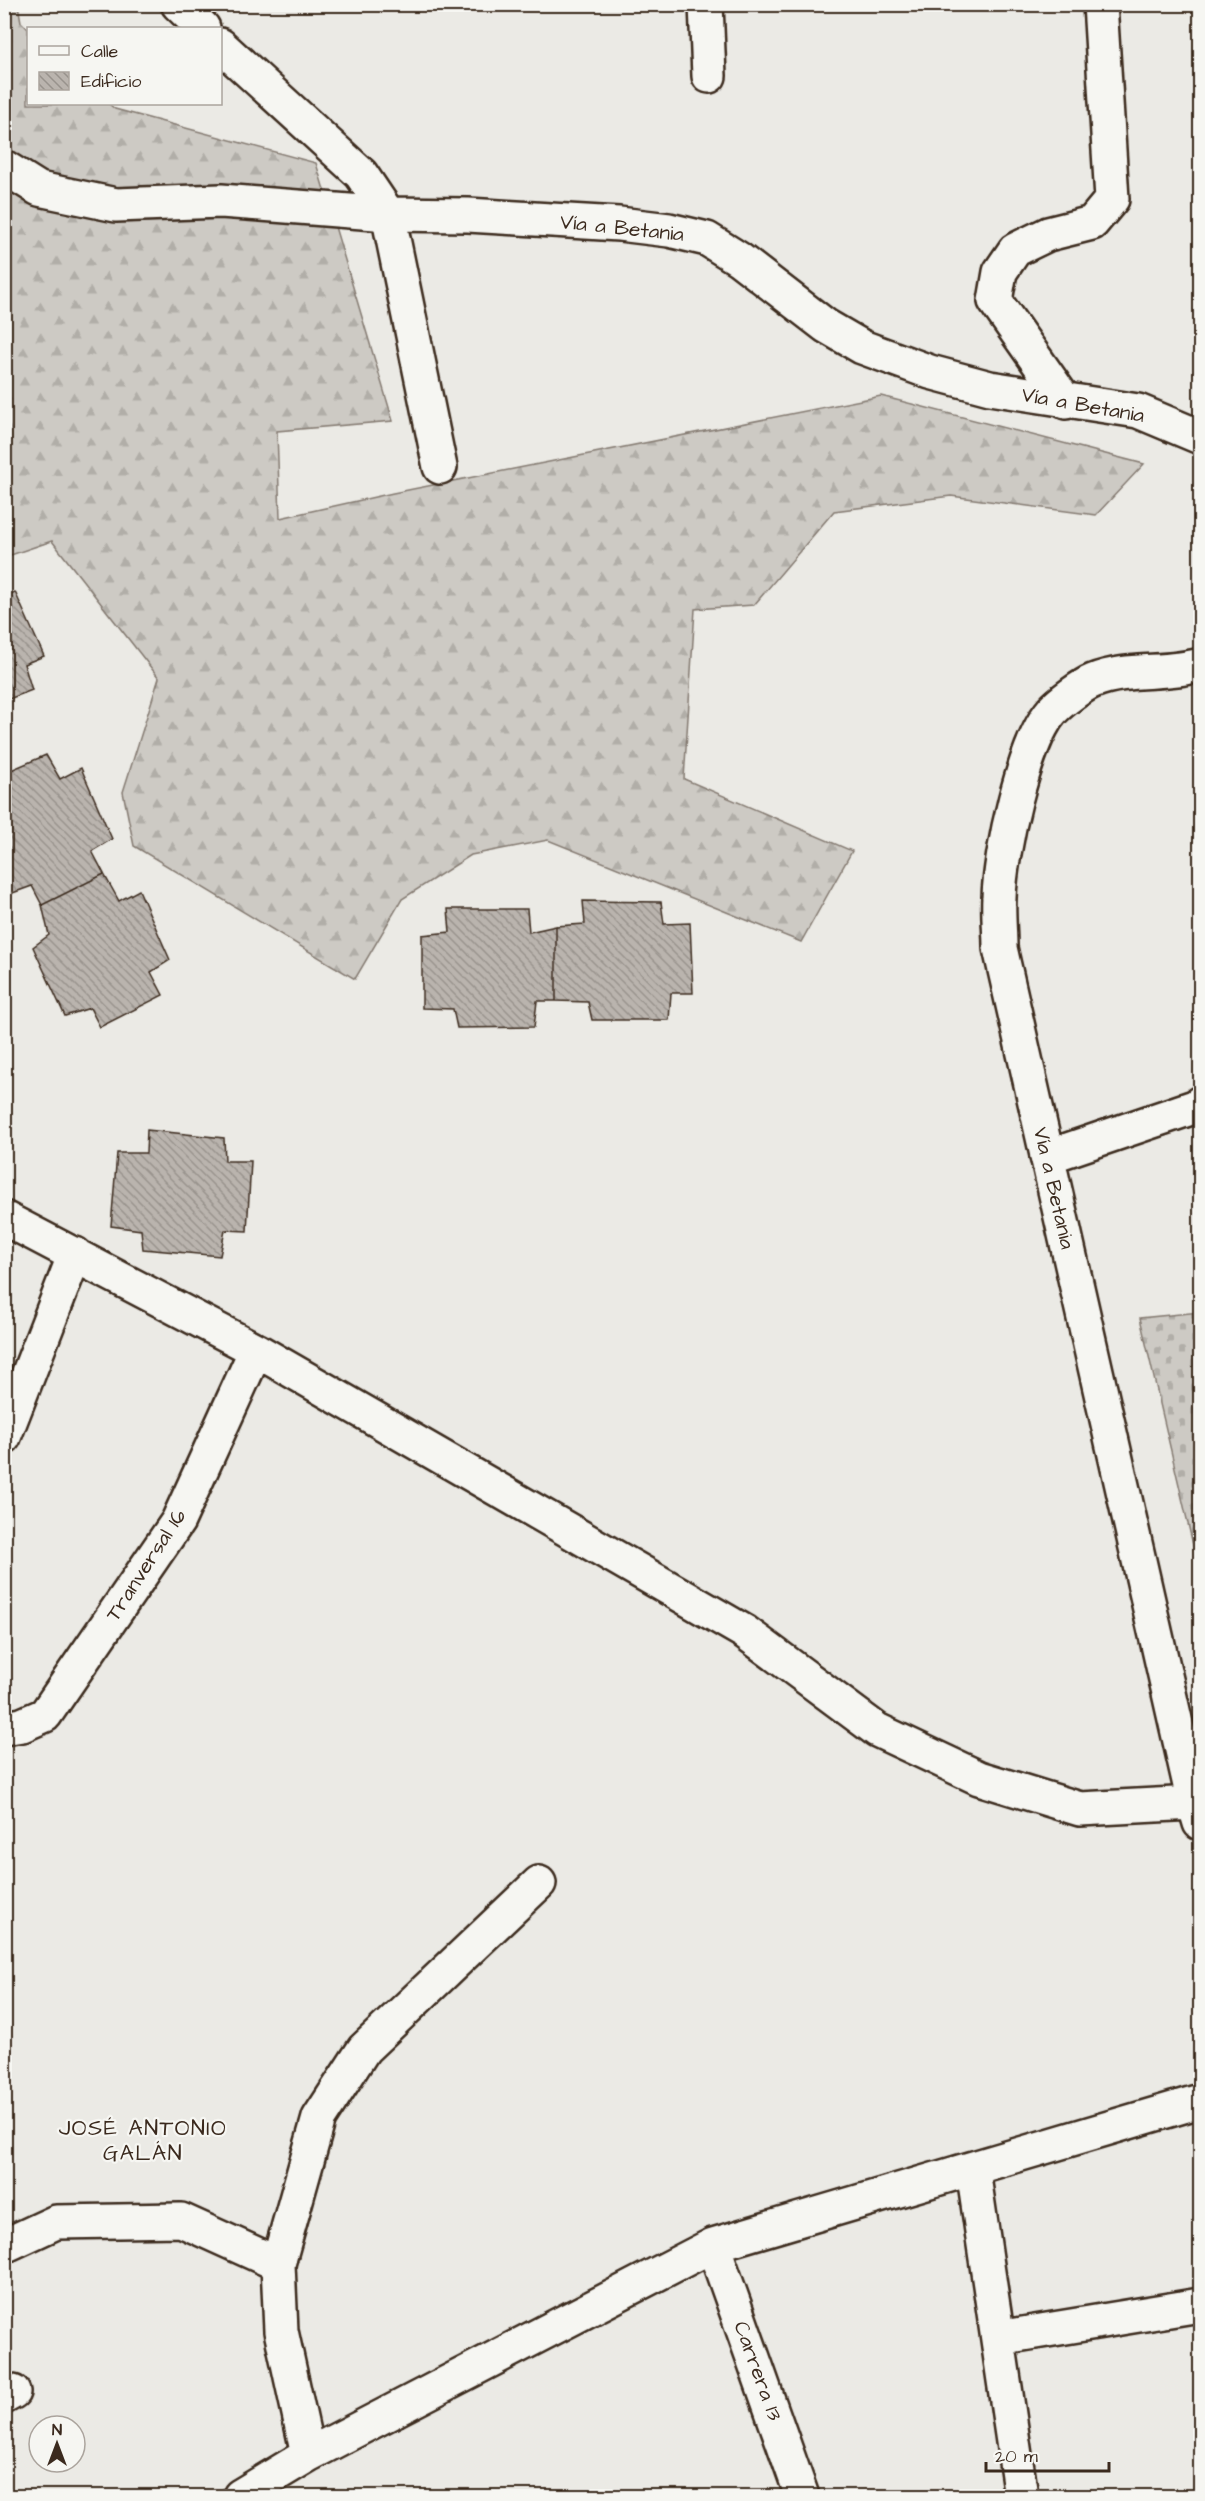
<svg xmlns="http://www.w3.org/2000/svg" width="1205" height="2501" font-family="'Architects Daughter',sans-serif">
	<defs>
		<pattern id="forest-firs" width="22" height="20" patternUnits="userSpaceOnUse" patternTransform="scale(1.5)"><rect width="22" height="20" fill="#cdcac4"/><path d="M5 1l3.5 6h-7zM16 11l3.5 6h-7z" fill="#b1aea8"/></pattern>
		<pattern id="cemetery-stones" width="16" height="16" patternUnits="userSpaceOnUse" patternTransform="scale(1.5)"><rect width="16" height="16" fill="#cdcac4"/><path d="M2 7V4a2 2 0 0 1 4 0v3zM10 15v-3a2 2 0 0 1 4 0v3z" fill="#b1aea8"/></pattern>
		<pattern id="building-back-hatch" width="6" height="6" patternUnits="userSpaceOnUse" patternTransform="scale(1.5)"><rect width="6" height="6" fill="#bab4ae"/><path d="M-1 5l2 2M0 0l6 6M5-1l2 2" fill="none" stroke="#98938d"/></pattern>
	</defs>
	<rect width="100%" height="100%" fill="#ebeae5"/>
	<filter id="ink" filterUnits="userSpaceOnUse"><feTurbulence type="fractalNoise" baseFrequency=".0167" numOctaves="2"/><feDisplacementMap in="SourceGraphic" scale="12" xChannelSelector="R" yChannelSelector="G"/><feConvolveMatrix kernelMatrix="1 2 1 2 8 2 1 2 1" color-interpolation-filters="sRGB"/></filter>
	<g filter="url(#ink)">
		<path fill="url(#forest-firs)" stroke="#847a71" stroke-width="1.5" d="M 4,5 L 18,5 L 21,22 L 28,29 L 28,104 L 109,104 L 115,109 L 316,163 L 393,421 L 277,431 L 280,518 L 393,493 L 881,396 L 1144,464 L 1096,515 L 951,496 L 834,511 L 754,605 L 695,609 L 684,779 L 852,851 L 801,942 L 548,840 L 471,855 L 402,899 L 355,979 L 134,846 L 123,792 L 159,678 L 52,541 L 5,557 Z"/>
		<path fill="url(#cemetery-stones)" stroke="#847a71" stroke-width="1.5" d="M 1200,1312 L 1200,1575 L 1140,1318 Z"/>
		<path fill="url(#building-back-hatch)" stroke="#3b2a1e" stroke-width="1.5" d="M 15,592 L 44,656 L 24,664 L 32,690 L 4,701 L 4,597 Z
			M 46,755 L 60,779 L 81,768 L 112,839 L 92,851 L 104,874 L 42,905 L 32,886 L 7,895 L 4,890 L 4,773 Z
			M 104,874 L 119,901 L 139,890 L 170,960 L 151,972 L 163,995 L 100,1027 L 90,1008 L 65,1016 L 33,947 L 49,935 L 42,905 Z
			M 583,901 L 661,902 L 664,924 L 690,923 L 693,993 L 671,993 L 669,1020 L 592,1020 L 588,1002 L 556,1001 L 556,926 L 585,924 Z
			M 448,909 L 527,909 L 529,932 L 556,926 L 556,1001 L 537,1001 L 534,1027 L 457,1028 L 453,1009 L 422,1008 L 422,935 L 450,932 Z
			M 4,1023 L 11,1038 L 4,1042 Z
			M 147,1130 L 224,1138 L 225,1161 L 251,1161 L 247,1231 L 225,1230 L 220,1256 L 143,1249 L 141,1230 L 111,1226 L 117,1153 L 146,1153 Z"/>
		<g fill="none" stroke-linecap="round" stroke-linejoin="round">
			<g stroke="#3b2a1e" stroke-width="38">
				<path id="street" d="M 178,4 L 203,28
					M 706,4 L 709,76
					M 220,45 L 361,174 L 388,214 L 440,467
					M 1066,402 L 995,301 L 1000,272 L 1015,250 L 1048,234 L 1092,223 L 1112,199 L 1100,4
					M 1047,1157 L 1197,1106 L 1200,1103
					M 4,1218 L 256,1350 L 745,1632 L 877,1730 L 979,1778 L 1080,1809 L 1194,1803
					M 4,1437 L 75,1254
					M 4,1728 L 22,1725 L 45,1715 L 178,1521 L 256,1350
					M 973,2170 L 1021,2496
					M 713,2245 L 802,2496
					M 4,2246 L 56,2222 L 181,2220 L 278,2264
					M 998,2338 L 1200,2305
					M 4,2397 L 13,2392
					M 308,2455 L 281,2331 L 278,2264 L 319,2118 L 364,2049 L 539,1883
					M 240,2496 L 308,2455 L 713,2245 L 1200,2101"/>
			</g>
			<g stroke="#3b2a1e" stroke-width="38">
				<path id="secondary" d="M 4,167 L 39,189 L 116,205 L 221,201 L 388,214 L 468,215 L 619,224 L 669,230 L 707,239 L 739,259 L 826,326 L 862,347 L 930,372 L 990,388 L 1138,411 L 1200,437
					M 1200,665 C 1165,675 1128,667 1093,681 C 1083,685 1060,702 1052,711 C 1024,743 1000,854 999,898 C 998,914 1000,931 1000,948 L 1194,1803 L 1200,1823"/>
			</g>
			<use href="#street" stroke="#f6f6f2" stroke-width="33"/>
			<use href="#secondary" stroke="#f6f6f2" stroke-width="33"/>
		</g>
	</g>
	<g text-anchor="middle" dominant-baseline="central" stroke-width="4.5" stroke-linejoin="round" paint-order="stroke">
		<g font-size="21" fill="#3b2a1e" stroke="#f6f6f2">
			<text transform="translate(622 228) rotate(6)">Vía a Betania</text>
			<text transform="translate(1083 405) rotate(10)">Vía a Betania</text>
			<text transform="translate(1054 1188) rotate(77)">Vía a Betania</text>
			<text transform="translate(146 1565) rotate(-57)">Tranversal 16</text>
			<text transform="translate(758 2371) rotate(70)">Carrera 13</text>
		</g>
		<g font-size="22" letter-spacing="1.5" fill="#3b2a1e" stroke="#f6f6f2">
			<text x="143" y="2128">JOSÉ ANTONIO<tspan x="143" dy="25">GALÁN</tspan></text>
		</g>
	</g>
	<rect width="1205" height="2501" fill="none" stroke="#f6f6f2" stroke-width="24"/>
	<rect x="12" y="12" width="1181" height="2477" fill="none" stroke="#3b2a1e" stroke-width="2" filter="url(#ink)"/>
	<rect x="27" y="27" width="195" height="78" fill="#f6f6f2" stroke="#aba49d" stroke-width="1.5"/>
	<rect x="39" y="46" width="30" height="9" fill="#f6f6f2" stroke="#aba49d" stroke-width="1.5"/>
	<text x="81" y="57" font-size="18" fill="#3b2a1e">Calle</text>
	<rect x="39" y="72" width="30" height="18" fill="url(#building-back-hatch)" stroke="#aba49d" stroke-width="1.5"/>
	<text x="81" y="87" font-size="18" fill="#3b2a1e">Edificio</text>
	<g transform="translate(57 2444)"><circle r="28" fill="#f6f6f2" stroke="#aba49d" stroke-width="1.5"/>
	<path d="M0-4.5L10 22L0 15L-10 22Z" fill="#3b2a1e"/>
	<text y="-9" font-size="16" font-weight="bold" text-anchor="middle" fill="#3b2a1e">N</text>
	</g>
	<path d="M986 2462v9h123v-9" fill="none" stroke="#3b2a1e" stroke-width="3"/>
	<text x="995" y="2462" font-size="18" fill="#3b2a1e" stroke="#f6f6f2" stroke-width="4.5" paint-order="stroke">20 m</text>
</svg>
